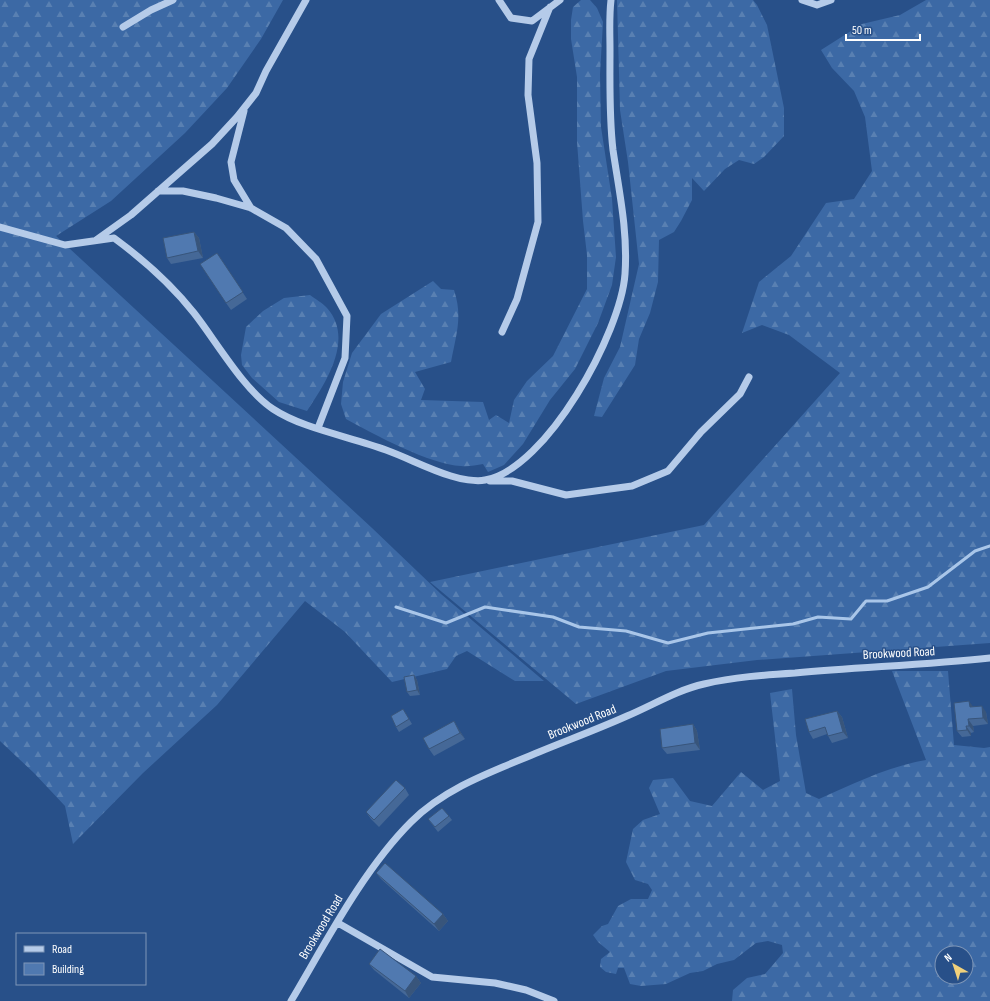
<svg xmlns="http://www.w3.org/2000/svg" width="990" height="1001" font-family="'Sofia Sans Condensed',sans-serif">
	<defs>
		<pattern id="forest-firs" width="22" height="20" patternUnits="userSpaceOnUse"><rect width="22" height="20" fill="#3c69a5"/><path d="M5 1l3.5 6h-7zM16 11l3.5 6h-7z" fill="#5980b2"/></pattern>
	</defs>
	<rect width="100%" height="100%" fill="#285089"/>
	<path fill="url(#forest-firs)" fill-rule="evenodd" d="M 0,0 L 283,0 L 261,39 L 227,88 L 185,133 L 111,201 L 56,236 L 372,528 L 441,594 L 544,681 L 515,681 L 467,651 L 456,656 L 447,669 L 392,682 L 345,632 L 305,601 L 217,705 L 143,773 L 73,844 L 65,806 L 34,773 L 0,741 Z
		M 581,0 L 590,0 L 597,8 L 603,22 L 600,74 L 601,127 L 612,199 L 616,257 L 612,285 L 598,323 L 575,369 L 550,400 L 523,444 L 504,465 L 488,472 L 483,464 C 476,465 468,467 461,466 C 431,465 373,434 346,419 L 341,404 L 343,382 L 352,353 L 381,314 L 433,281 L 441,289 L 454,290 C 463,317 456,335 451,362 L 415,372 L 425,389 L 421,400 L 483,402 L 489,420 L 496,415 L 509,423 L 514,400 L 527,381 L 553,356 L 587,289 L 587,255 L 583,221 L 577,142 L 577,77 L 571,39 L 571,20 L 573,7 Z
		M 617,0 L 753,0 L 757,5 L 767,25 L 784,108 L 784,136 L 764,157 L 754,164 L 739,160 L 725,169 L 704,191 L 692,178 L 692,200 L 681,221 L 674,232 L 659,240 L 658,282 L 650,313 L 639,339 L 635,365 L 602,417 L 594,416 L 604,378 L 620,347 L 639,264 L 628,162 L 620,110 Z
		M 926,0 L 990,0 L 990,643 L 757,660 L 666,671 L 576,704 L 430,582 L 704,525 L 840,373 L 789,335 L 762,325 L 742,333 L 759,282 L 791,256 L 826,203 L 854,199 L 872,171 L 865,117 L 854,91 L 832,68 L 821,50 L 862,24 L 900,15 Z
		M 310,295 C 315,299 323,303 327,308 C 355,339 325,384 307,411 L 279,402 L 252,378 L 242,365 L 241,355 L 246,327 L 263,311 L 284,298 Z
		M 892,671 L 948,671 L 954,745 L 984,748 L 990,747 L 990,1001 L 732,1001 L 733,990 L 747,978 L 765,974 L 783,953 L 782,945 L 768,941 L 756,943 L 734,960 L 717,964 L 703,971 L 690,973 L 666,984 L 641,986 L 630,984 L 624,968 L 618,968 L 616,974 L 606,972 L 600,967 L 601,959 L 610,952 L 598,942 L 593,935 L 602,926 L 608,924 L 618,906 L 631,899 L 648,899 L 652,890 L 648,884 L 635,880 L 626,862 L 633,829 L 643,820 L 660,814 L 649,788 L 653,780 L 673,778 L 690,801 L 712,806 L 741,772 L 763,790 L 780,781 L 770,693 L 792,689 L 796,735 L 806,793 L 819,799 C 853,784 889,766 926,760 ZM 942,953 L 966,953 L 966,977 L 942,977 Z"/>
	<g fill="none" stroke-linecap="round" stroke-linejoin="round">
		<path stroke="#a9c6e9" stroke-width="3" d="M 396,607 L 446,623 L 485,607 L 553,617 L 579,627 L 626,631 L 668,643 L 708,633 L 793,624 L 818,617 L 851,619 L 866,601 L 887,601 L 928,587 L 975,551 L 990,546"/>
		<path stroke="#b5cbe9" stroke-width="7" d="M 499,0 L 511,18 L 532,21 L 560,0
			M 802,0 L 817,5 L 831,0
			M 123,27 L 151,10 L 173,0
			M 244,111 L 231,162 L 234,180 L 251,208
			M 158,191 L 183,191 L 216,198 L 251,208 L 286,228 L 316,259 L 347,316 L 345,358 L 318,428
			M 0,227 L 65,245 L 114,238 C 144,260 171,284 194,313 C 216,341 244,390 273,409 C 303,429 352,437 386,450 C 408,458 428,469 451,476 C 460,479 476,482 485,480 C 547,469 621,332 625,274 C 628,231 619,191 613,150 C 609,116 610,83 610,50 C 610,33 609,17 611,0
			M 96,240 L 131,215 L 212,144 L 237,117 L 256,93 L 266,71 L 306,0
			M 502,332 L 517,299 L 538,222 L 537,163 L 528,95 L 529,59 L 550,7
			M 490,481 L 512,481 L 566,495 L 632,486 L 668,471 L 701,432 L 740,394 L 749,377
			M 338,923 L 432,977 L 495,983 L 526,990 L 554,1001
			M 291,1001 C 326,942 363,870 411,822 C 446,787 494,771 539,752 C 568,740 598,729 627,716 C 653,705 677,690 704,684 C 734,677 764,675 795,673 C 860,667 925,665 990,658"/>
	</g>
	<path fill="#456897" d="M 194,232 L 199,238 L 203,258 L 171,264 L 167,258 Z
		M 221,259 L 247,299 L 231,310 L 226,303 Z
		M 414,675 L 417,680 L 420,695 L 410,696 L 407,692 Z
		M 973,707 L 986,712 L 988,724 L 973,726 L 974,732 L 971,733 L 971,736 L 962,737 L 957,731 Z
		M 403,709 L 412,724 L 399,732 L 396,727 Z
		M 837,711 L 842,717 L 848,738 L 832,743 L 827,734 L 813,739 L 809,732 Z
		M 454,721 L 458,728 L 465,739 L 434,756 L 429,749 Z
		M 693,724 L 697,731 L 700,750 L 667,754 L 662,748 Z
		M 405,788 L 409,795 L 379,827 L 371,819 L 366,812 Z
		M 449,816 L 452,820 L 438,832 L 428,819 Z
		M 376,873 L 443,914 L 448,921 L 439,931 L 381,879 Z
		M 369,964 L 416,976 L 421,983 L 409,998 L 374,970 Z"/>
	<path fill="#38557b" d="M 194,232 L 199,238 L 203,258 L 198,251 Z
		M 414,675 L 417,680 L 420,695 L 417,690 Z
		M 969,701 L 974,708 L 970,707 Z
		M 982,706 L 986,712 L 988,724 L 983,718 Z
		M 837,711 L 842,717 L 848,738 L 843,732 Z
		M 968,719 L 973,726 L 974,732 L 969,726 Z
		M 454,721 L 458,728 L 465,739 L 460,733 Z
		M 693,724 L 697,731 L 700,750 L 695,743 Z
		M 966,726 L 971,733 L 971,736 L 967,730 Z
		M 443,914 L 448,921 L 439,931 L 434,924 Z
		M 416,976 L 421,983 L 409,998 L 405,991 Z"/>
	<path fill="#5079b0" stroke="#38557b" d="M 194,232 L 198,251 L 167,258 L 163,238 Z
		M 217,253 L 243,292 L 226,303 L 200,264 Z
		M 414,675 L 417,690 L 407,692 L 404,677 Z
		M 969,701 L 970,707 L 982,706 L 983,718 L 968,719 L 969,726 L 966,726 L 967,730 L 957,731 L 954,703 Z
		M 403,709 L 409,719 L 396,727 L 391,716 Z
		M 837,711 L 843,732 L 828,736 L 825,727 L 809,732 L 805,719 Z
		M 454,721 L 460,733 L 429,749 L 423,738 Z
		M 693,724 L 695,743 L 662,748 L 660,729 Z
		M 396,780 L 405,788 L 374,820 L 366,812 Z
		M 442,808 L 449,816 L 435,827 L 428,819 Z
		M 385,863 L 443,914 L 434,924 L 376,873 Z
		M 380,949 L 416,976 L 405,991 L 369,964 Z"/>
	<g text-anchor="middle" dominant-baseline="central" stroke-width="3" stroke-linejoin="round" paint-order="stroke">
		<g font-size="13" fill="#fff" stroke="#285089">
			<text transform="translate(899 653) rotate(-3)">Brookwood Road</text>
			<text transform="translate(582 722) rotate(-22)">Brookwood Road</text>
			<text transform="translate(321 927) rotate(-59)">Brookwood Road</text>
		</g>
	</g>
	<rect x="16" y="933" width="130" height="52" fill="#285089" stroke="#7e96b8"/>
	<rect x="24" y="946" width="20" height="6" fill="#b5cbe9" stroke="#7e96b8"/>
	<text x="52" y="953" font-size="12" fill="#ffffff">Road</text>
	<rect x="24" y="963" width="20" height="12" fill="#5079b0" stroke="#7e96b8"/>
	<text x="52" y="973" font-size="12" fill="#ffffff">Building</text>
	<g transform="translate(954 965) rotate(321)"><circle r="19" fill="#285089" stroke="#7e96b8"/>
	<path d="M0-3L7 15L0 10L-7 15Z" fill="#f1d17b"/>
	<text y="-6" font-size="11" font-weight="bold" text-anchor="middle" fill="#ffffff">N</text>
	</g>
	<path d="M846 34v6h74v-6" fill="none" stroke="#ffffff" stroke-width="2"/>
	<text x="852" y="34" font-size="12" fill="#ffffff" stroke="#285089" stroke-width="3" paint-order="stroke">50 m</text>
</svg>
